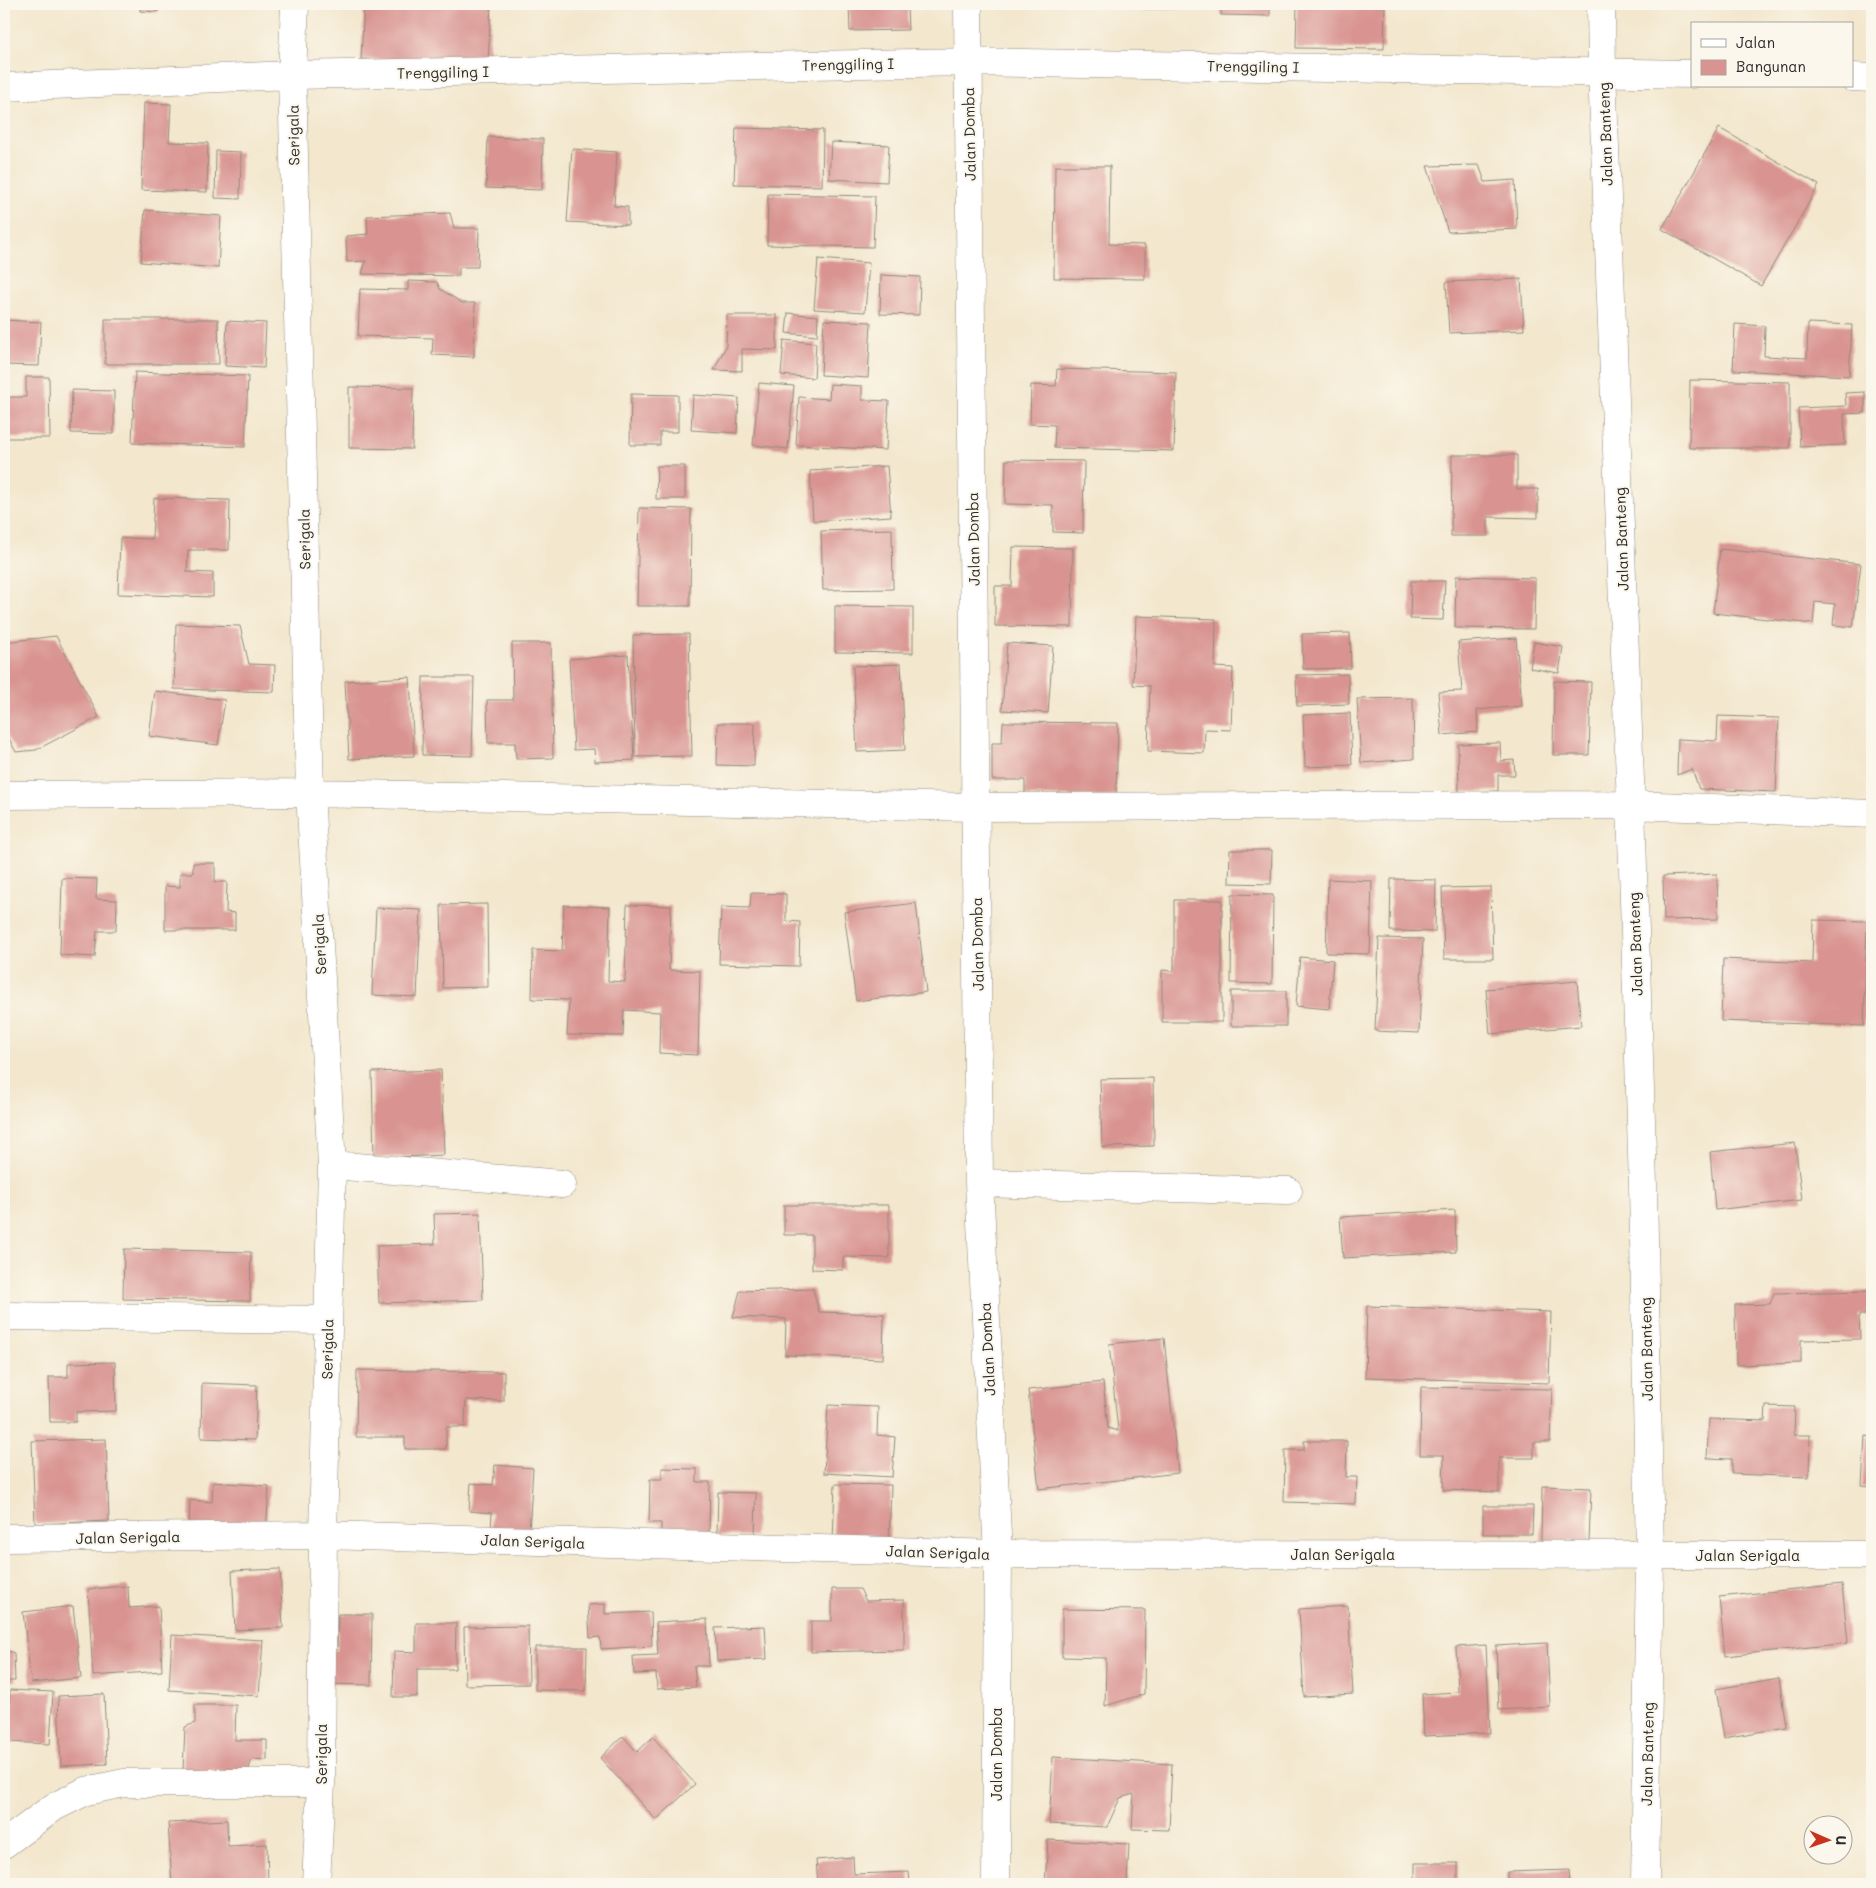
<svg xmlns="http://www.w3.org/2000/svg" width="1876" height="1888" font-family="Mali,sans-serif">
	<rect width="100%" height="100%" fill="#fbf7ec"/>
	<filter id="ink" filterUnits="userSpaceOnUse"><feTurbulence type="fractalNoise" baseFrequency=".02" numOctaves="2"/><feDisplacementMap in="SourceGraphic" scale="10" xChannelSelector="R" yChannelSelector="G"/><feConvolveMatrix kernelMatrix="1 2 1 2 8 2 1 2 1" color-interpolation-filters="sRGB"/></filter>
	<filter id="wash" filterUnits="userSpaceOnUse"><feTurbulence type="fractalNoise" baseFrequency=".0096" numOctaves="4" result="noise"/><feDisplacementMap in="SourceGraphic" scale="20" xChannelSelector="R" yChannelSelector="G"/><feGaussianBlur stdDeviation="1.12" result="paint"/><feColorMatrix in="noise" values="0 0 0 0 0 0 0 0 0 0 0 0 0 0 0 0 0 1.4 0 .05"/><feComposite in="paint" operator="in"/></filter>
	<g filter="url(#wash)">
		<rect width="100%" height="100%" fill="#f3e7cd"/>
		<g id="blocks">
			<path fill="#d99491" d="M 140,4 L 158,4 L 158,12 L 140,11 Z
				M 364,4 L 491,4 L 488,64 L 361,59 Z
				M 849,4 L 907,4 L 908,30 L 850,31 Z
				M 1143,4 L 1187,4 L 1187,8 L 1143,9 Z
				M 1221,4 L 1270,4 L 1270,16 L 1221,15 Z
				M 1297,4 L 1385,4 L 1384,49 L 1296,48 Z
				M 144,103 L 171,104 L 169,142 L 208,143 L 207,192 L 141,190 Z
				M 736,128 L 823,130 L 822,186 L 734,184 Z
				M 1719,128 L 1819,185 L 1761,286 L 1662,229 Z
				M 488,137 L 543,139 L 542,190 L 486,188 Z
				M 831,142 L 889,145 L 887,182 L 829,179 Z
				M 572,149 L 617,152 L 614,206 L 628,207 L 628,225 L 567,222 Z
				M 216,151 L 241,152 L 240,199 L 215,198 Z
				M 1479,165 L 1485,182 L 1515,180 L 1517,229 L 1448,232 L 1427,166 Z
				M 1055,166 L 1110,166 L 1109,244 L 1145,245 L 1145,279 L 1054,278 Z
				M 768,194 L 875,196 L 873,247 L 767,245 Z
				M 145,210 L 221,216 L 218,268 L 141,262 Z
				M 450,213 L 454,228 L 479,228 L 478,267 L 459,267 L 459,276 L 362,274 L 366,261 L 347,262 L 346,236 L 368,234 L 367,216 Z
				M 818,259 L 869,263 L 865,312 L 814,309 Z
				M 881,275 L 920,277 L 919,315 L 880,314 Z
				M 1521,279 L 1524,330 L 1449,333 L 1446,282 Z
				M 408,281 L 437,282 L 440,289 L 462,303 L 475,303 L 474,357 L 432,355 L 433,338 L 358,336 L 360,289 L 408,290 Z
				M 788,313 L 818,316 L 817,336 L 786,333 Z
				M 727,315 L 777,315 L 777,350 L 742,349 L 742,371 L 714,370 L 726,346 Z
				M 105,319 L 218,319 L 219,364 L 105,364 Z
				M 4,320 L 41,322 L 39,366 L 4,365 Z
				M 824,320 L 871,322 L 868,378 L 821,375 Z
				M 227,321 L 266,323 L 264,368 L 225,366 Z
				M 1808,323 L 1852,325 L 1849,376 L 1733,370 L 1735,324 L 1765,326 L 1764,356 L 1807,358 Z
				M 784,340 L 816,343 L 814,378 L 781,375 Z
				M 1057,369 L 1176,372 L 1174,451 L 1054,448 L 1055,425 L 1030,424 L 1031,385 L 1056,386 Z
				M 135,372 L 248,376 L 245,447 L 132,443 Z
				M 26,377 L 49,377 L 50,438 L 4,438 L 4,397 L 26,397 Z
				M 1690,380 L 1790,382 L 1790,448 L 1689,448 Z
				M 759,383 L 794,386 L 788,449 L 753,445 Z
				M 830,384 L 862,386 L 862,400 L 889,401 L 886,450 L 796,445 L 799,397 L 829,399 Z
				M 349,387 L 413,388 L 412,449 L 349,448 Z
				M 72,390 L 114,391 L 114,434 L 71,433 Z
				M 1865,392 L 1865,413 L 1844,414 L 1845,445 L 1800,447 L 1798,408 L 1846,406 L 1845,393 Z
				M 631,394 L 678,395 L 678,432 L 660,432 L 660,445 L 630,445 Z
				M 693,395 L 739,398 L 737,433 L 691,430 Z
				M 1452,455 L 1517,455 L 1517,489 L 1538,489 L 1538,518 L 1488,517 L 1488,536 L 1451,536 Z
				M 1006,460 L 1084,461 L 1083,533 L 1053,532 L 1053,505 L 1005,504 Z
				M 657,466 L 685,466 L 685,499 L 656,499 Z
				M 887,466 L 891,516 L 813,521 L 810,471 Z
				M 154,498 L 230,500 L 229,550 L 188,550 L 187,572 L 213,573 L 213,597 L 118,594 L 120,538 L 152,539 Z
				M 639,508 L 691,509 L 690,606 L 637,606 Z
				M 892,529 L 893,589 L 823,590 L 821,531 Z
				M 1013,547 L 1073,548 L 1072,627 L 995,626 L 995,586 L 1012,586 Z
				M 1720,549 L 1861,564 L 1853,627 L 1833,625 L 1835,604 L 1815,602 L 1813,624 L 1713,613 Z
				M 1456,576 L 1535,578 L 1534,629 L 1455,628 Z
				M 1411,581 L 1445,581 L 1443,620 L 1410,619 Z
				M 835,606 L 913,607 L 913,653 L 835,652 Z
				M 1136,616 L 1216,619 L 1215,667 L 1233,668 L 1231,730 L 1205,729 L 1204,753 L 1148,751 L 1150,686 L 1133,685 Z
				M 176,624 L 240,626 L 249,664 L 275,665 L 274,692 L 174,689 Z
				M 1350,633 L 1351,668 L 1303,669 L 1302,634 Z
				M 689,634 L 692,756 L 635,757 L 633,635 Z
				M 56,636 L 99,717 L 36,750 L 16,752 L 4,729 L 4,642 Z
				M 1516,638 L 1522,706 L 1477,710 L 1478,732 L 1442,735 L 1438,692 L 1462,691 L 1458,642 Z
				M 1534,642 L 1563,647 L 1559,673 L 1530,668 Z
				M 512,643 L 551,643 L 553,758 L 516,759 L 515,743 L 488,743 L 487,700 L 513,700 Z
				M 1007,643 L 1053,646 L 1048,713 L 1002,710 Z
				M 628,655 L 634,760 L 595,762 L 594,749 L 574,750 L 569,659 Z
				M 901,664 L 905,750 L 857,752 L 853,666 Z
				M 1348,674 L 1349,704 L 1297,706 L 1296,675 Z
				M 410,677 L 414,756 L 349,759 L 345,681 Z
				M 423,677 L 474,677 L 472,756 L 422,755 Z
				M 1554,681 L 1591,682 L 1589,755 L 1553,755 Z
				M 155,691 L 225,700 L 218,745 L 149,736 Z
				M 1413,698 L 1414,759 L 1361,763 L 1357,699 Z
				M 1350,713 L 1352,765 L 1305,767 L 1303,715 Z
				M 1718,716 L 1779,718 L 1776,792 L 1699,789 L 1692,769 L 1677,775 L 1678,739 L 1717,741 Z
				M 1003,722 L 1118,723 L 1116,797 L 1025,796 L 1025,780 L 992,780 L 992,743 L 1002,743 Z
				M 718,723 L 755,723 L 754,766 L 717,765 Z
				M 1500,743 L 1501,761 L 1514,760 L 1515,775 L 1498,775 L 1498,791 L 1459,792 L 1458,744 Z
				M 1230,850 L 1272,850 L 1271,884 L 1229,883 Z
				M 193,863 L 215,863 L 215,882 L 227,882 L 226,912 L 235,913 L 235,930 L 165,930 L 165,886 L 180,887 L 180,873 L 193,873 Z
				M 1717,874 L 1718,919 L 1664,920 L 1663,876 Z
				M 62,878 L 97,879 L 96,899 L 117,900 L 116,931 L 97,931 L 95,957 L 60,955 Z
				M 1328,879 L 1372,881 L 1370,954 L 1326,953 Z
				M 1391,879 L 1436,880 L 1435,932 L 1390,931 Z
				M 1491,887 L 1493,959 L 1444,959 L 1442,888 Z
				M 751,893 L 786,894 L 786,921 L 800,922 L 799,966 L 719,964 L 721,907 L 750,908 Z
				M 1232,894 L 1273,895 L 1272,984 L 1231,983 Z
				M 1174,900 L 1222,900 L 1222,1022 L 1162,1022 L 1162,970 L 1174,971 Z
				M 916,903 L 926,992 L 856,1001 L 844,912 Z
				M 487,904 L 488,987 L 443,988 L 441,905 Z
				M 564,905 L 610,907 L 608,981 L 625,982 L 627,905 L 671,906 L 669,970 L 700,971 L 698,1055 L 659,1053 L 660,1012 L 624,1010 L 623,1036 L 567,1035 L 569,1000 L 532,999 L 533,950 L 562,951 Z
				M 376,908 L 421,910 L 417,997 L 372,995 Z
				M 1813,920 L 1867,921 L 1864,1026 L 1721,1021 L 1723,959 L 1812,963 Z
				M 1379,938 L 1423,939 L 1419,1033 L 1375,1031 Z
				M 1300,957 L 1333,960 L 1329,1009 L 1296,1006 Z
				M 1577,981 L 1581,1026 L 1490,1034 L 1486,989 Z
				M 1231,991 L 1286,991 L 1286,1026 L 1231,1026 Z
				M 441,1070 L 444,1155 L 374,1158 L 372,1072 Z
				M 1153,1078 L 1154,1146 L 1102,1147 L 1100,1079 Z
				M 1795,1143 L 1802,1200 L 1715,1210 L 1710,1152 Z
				M 784,1205 L 889,1205 L 889,1258 L 843,1257 L 843,1270 L 812,1269 L 812,1235 L 784,1235 Z
				M 1455,1210 L 1456,1252 L 1343,1258 L 1340,1217 Z
				M 480,1213 L 483,1300 L 379,1303 L 377,1246 L 435,1244 L 434,1214 Z
				M 124,1249 L 251,1252 L 250,1301 L 123,1299 Z
				M 813,1289 L 819,1312 L 884,1314 L 883,1359 L 785,1355 L 786,1319 L 733,1317 L 740,1291 Z
				M 1872,1291 L 1872,1315 L 1859,1315 L 1860,1339 L 1801,1340 L 1801,1363 L 1736,1365 L 1735,1305 L 1770,1304 L 1774,1293 Z
				M 1367,1306 L 1551,1312 L 1549,1383 L 1365,1377 Z
				M 1164,1338 L 1178,1473 L 1039,1489 L 1028,1390 L 1103,1382 L 1108,1428 L 1118,1431 L 1109,1344 Z
				M 115,1362 L 116,1411 L 76,1412 L 76,1422 L 50,1422 L 49,1377 L 68,1377 L 68,1363 Z
				M 357,1370 L 504,1372 L 504,1401 L 466,1400 L 465,1427 L 446,1427 L 446,1449 L 405,1449 L 405,1437 L 356,1437 Z
				M 202,1383 L 257,1385 L 255,1440 L 201,1438 Z
				M 1421,1387 L 1552,1389 L 1550,1442 L 1534,1442 L 1534,1458 L 1499,1458 L 1499,1492 L 1443,1490 L 1444,1455 L 1420,1455 Z
				M 828,1405 L 878,1407 L 877,1435 L 895,1437 L 892,1477 L 824,1473 Z
				M 1766,1406 L 1795,1407 L 1794,1435 L 1810,1435 L 1809,1477 L 1732,1474 L 1732,1459 L 1707,1458 L 1709,1419 L 1765,1421 Z
				M 1865,1436 L 1872,1437 L 1872,1487 L 1862,1486 Z
				M 106,1439 L 109,1521 L 35,1524 L 32,1441 Z
				M 1304,1441 L 1347,1441 L 1346,1477 L 1357,1477 L 1356,1504 L 1284,1502 L 1285,1450 L 1304,1450 Z
				M 495,1465 L 533,1468 L 529,1532 L 491,1530 L 492,1513 L 469,1511 L 471,1483 L 493,1485 Z
				M 662,1468 L 697,1469 L 697,1482 L 710,1482 L 709,1534 L 661,1534 L 661,1523 L 649,1523 L 650,1479 L 662,1479 Z
				M 213,1482 L 269,1486 L 266,1533 L 189,1527 L 190,1500 L 212,1502 Z
				M 835,1484 L 891,1485 L 889,1544 L 833,1543 Z
				M 1542,1486 L 1591,1488 L 1589,1542 L 1541,1541 Z
				M 718,1492 L 756,1493 L 755,1536 L 717,1535 Z
				M 1483,1506 L 1533,1506 L 1532,1534 L 1483,1534 Z
				M 280,1569 L 283,1628 L 235,1630 L 232,1571 Z
				M 1842,1584 L 1848,1643 L 1725,1656 L 1719,1597 Z
				M 128,1586 L 129,1608 L 159,1606 L 162,1671 L 93,1676 L 88,1589 Z
				M 832,1589 L 860,1589 L 866,1601 L 904,1600 L 904,1650 L 811,1652 L 811,1621 L 832,1621 Z
				M 605,1604 L 605,1614 L 651,1612 L 652,1646 L 601,1649 L 600,1637 L 590,1638 L 588,1605 Z
				M 73,1606 L 81,1678 L 31,1683 L 23,1612 Z
				M 1348,1606 L 1353,1694 L 1304,1697 L 1299,1609 Z
				M 1062,1609 L 1145,1610 L 1144,1694 L 1105,1706 L 1106,1658 L 1062,1657 Z
				M 338,1614 L 372,1614 L 371,1685 L 328,1684 L 328,1650 L 337,1650 Z
				M 707,1619 L 709,1666 L 694,1666 L 696,1687 L 657,1689 L 656,1673 L 634,1674 L 633,1656 L 658,1655 L 656,1622 Z
				M 416,1623 L 456,1623 L 455,1669 L 417,1669 L 417,1697 L 393,1697 L 394,1651 L 416,1652 Z
				M 528,1626 L 529,1684 L 465,1685 L 464,1627 Z
				M 765,1626 L 767,1659 L 717,1661 L 715,1628 Z
				M 172,1635 L 263,1640 L 259,1696 L 169,1690 Z
				M 1547,1643 L 1550,1707 L 1499,1710 L 1496,1646 Z
				M 1486,1645 L 1490,1733 L 1424,1736 L 1422,1694 L 1458,1692 L 1456,1647 Z
				M 535,1647 L 587,1647 L 586,1691 L 535,1690 Z
				M 4,1649 L 14,1653 L 15,1681 L 4,1681 Z
				M 1779,1678 L 1786,1727 L 1724,1738 L 1716,1689 Z
				M 10,1690 L 53,1692 L 50,1744 L 7,1742 Z
				M 104,1694 L 107,1764 L 61,1766 L 58,1696 Z
				M 195,1705 L 236,1705 L 235,1740 L 267,1740 L 267,1760 L 252,1759 L 248,1772 L 183,1771 L 185,1727 L 195,1723 Z
				M 623,1736 L 637,1752 L 653,1737 L 695,1784 L 656,1820 L 600,1758 Z
				M 1053,1757 L 1172,1764 L 1169,1830 L 1132,1829 L 1134,1794 L 1120,1798 L 1107,1827 L 1049,1824 Z
				M 227,1820 L 228,1846 L 267,1844 L 268,1884 L 172,1884 L 168,1823 Z
				M 1048,1840 L 1129,1844 L 1127,1884 L 1045,1884 Z
				M 853,1857 L 854,1874 L 909,1872 L 910,1884 L 818,1884 L 816,1860 Z
				M 1415,1863 L 1458,1863 L 1458,1884 L 1415,1884 Z
				M 1569,1870 L 1570,1884 L 1507,1884 L 1507,1872 Z"/>
		</g>
	</g>
	<g filter="url(#ink)">
		<use href="#blocks" fill-opacity="0" stroke="#8f897c" stroke-width="1"/>
		<g fill="none" stroke-linecap="round" stroke-linejoin="round">
			<g stroke="#8f897c" stroke-width="29">
				<path id="street" d="M 295,4 L 292,75 L 310,793 L 332,1165 L 323,1535 L 321,1783 L 316,1884
					M 968,4 L 979,1183 L 998,1554 L 996,1884
					M 1601,4 L 1602,71 L 1631,805 L 1643,1185 L 1650,1555 L 1645,1884
					M 1852,77 L 1872,78
					M 4,87 L 292,75 L 968,62 L 1692,74
					M 4,795 L 310,793 L 975,807 L 1631,805 L 1872,814
					M 332,1165 L 562,1184
					M 979,1183 L 1288,1191
					M 4,1316 L 328,1320
					M 4,1538 L 323,1535 L 998,1554 L 1872,1555
					M 4,1844 L 54,1807 L 86,1791 L 124,1783 L 321,1783"/>
			</g>
			<use href="#street" stroke="#fff" stroke-width="28"/>
		</g>
	</g>
	<g text-anchor="middle" dominant-baseline="central" stroke-width="4" stroke-linejoin="round" paint-order="stroke">
		<g font-size="15" fill="#2b2b2b" stroke="#fbf7ec">
			<text transform="translate(848 64) rotate(-1)">Trenggiling I</text>
			<text transform="translate(1253 66) rotate(1)">Trenggiling I</text>
			<text transform="translate(443 72) rotate(-1)">Trenggiling I</text>
			<text transform="translate(969 134) rotate(-91)">Jalan Domba</text>
			<text transform="translate(1605 134) rotate(-92)">Jalan Banteng</text>
			<text transform="translate(293 135) rotate(-91)">Serigala</text>
			<text transform="translate(304 539) rotate(-91)">Serigala</text>
			<text transform="translate(973 539) rotate(-91)">Jalan Domba</text>
			<text transform="translate(1621 539) rotate(-92)">Jalan Banteng</text>
			<text transform="translate(319 944) rotate(-93)">Serigala</text>
			<text transform="translate(977 944) rotate(-91)">Jalan Domba</text>
			<text transform="translate(1635 944) rotate(-92)">Jalan Banteng</text>
			<text transform="translate(327 1349) rotate(-89)">Serigala</text>
			<text transform="translate(987 1349) rotate(-93)">Jalan Domba</text>
			<text transform="translate(1646 1349) rotate(-91)">Jalan Banteng</text>
			<text transform="translate(128 1537) rotate(-1)">Jalan Serigala</text>
			<text transform="translate(533 1541) rotate(2)">Jalan Serigala</text>
			<text transform="translate(938 1552) rotate(2)">Jalan Serigala</text>
			<text x="1343" y="1554">Jalan Serigala</text>
			<text x="1748" y="1555">Jalan Serigala</text>
			<text transform="translate(321 1754) rotate(-90)">Serigala</text>
			<text transform="translate(996 1754) rotate(-90)">Jalan Domba</text>
			<text transform="translate(1647 1754) rotate(-89)">Jalan Banteng</text>
		</g>
	</g>
	<rect width="1876" height="1888" fill="none" stroke="#fbf7ec" stroke-width="20"/>
	<rect x="1691" y="22" width="162" height="65" fill="#fbf7ec" stroke="#a8a59f"/>
	<rect x="1701" y="39" width="25" height="8" fill="#ffffff" stroke="#a8a59f"/>
	<text x="1736" y="48" font-size="15" fill="#2b2b2b">Jalan</text>
	<rect x="1701" y="60" width="25" height="15" fill="#d99491" stroke="#a8a59f"/>
	<text x="1736" y="72" font-size="15" fill="#2b2b2b">Bangunan</text>
	<g transform="translate(1828 1840) rotate(92)"><circle r="24" fill="#fbf7ec" stroke="#a8a59f"/>
	<path d="M0-4L9 19L0 12L-9 19Z" fill="#c8321e"/>
	<text y="-8" font-size="14" font-weight="bold" text-anchor="middle" fill="#2b2b2b">U</text>
	</g>
</svg>
